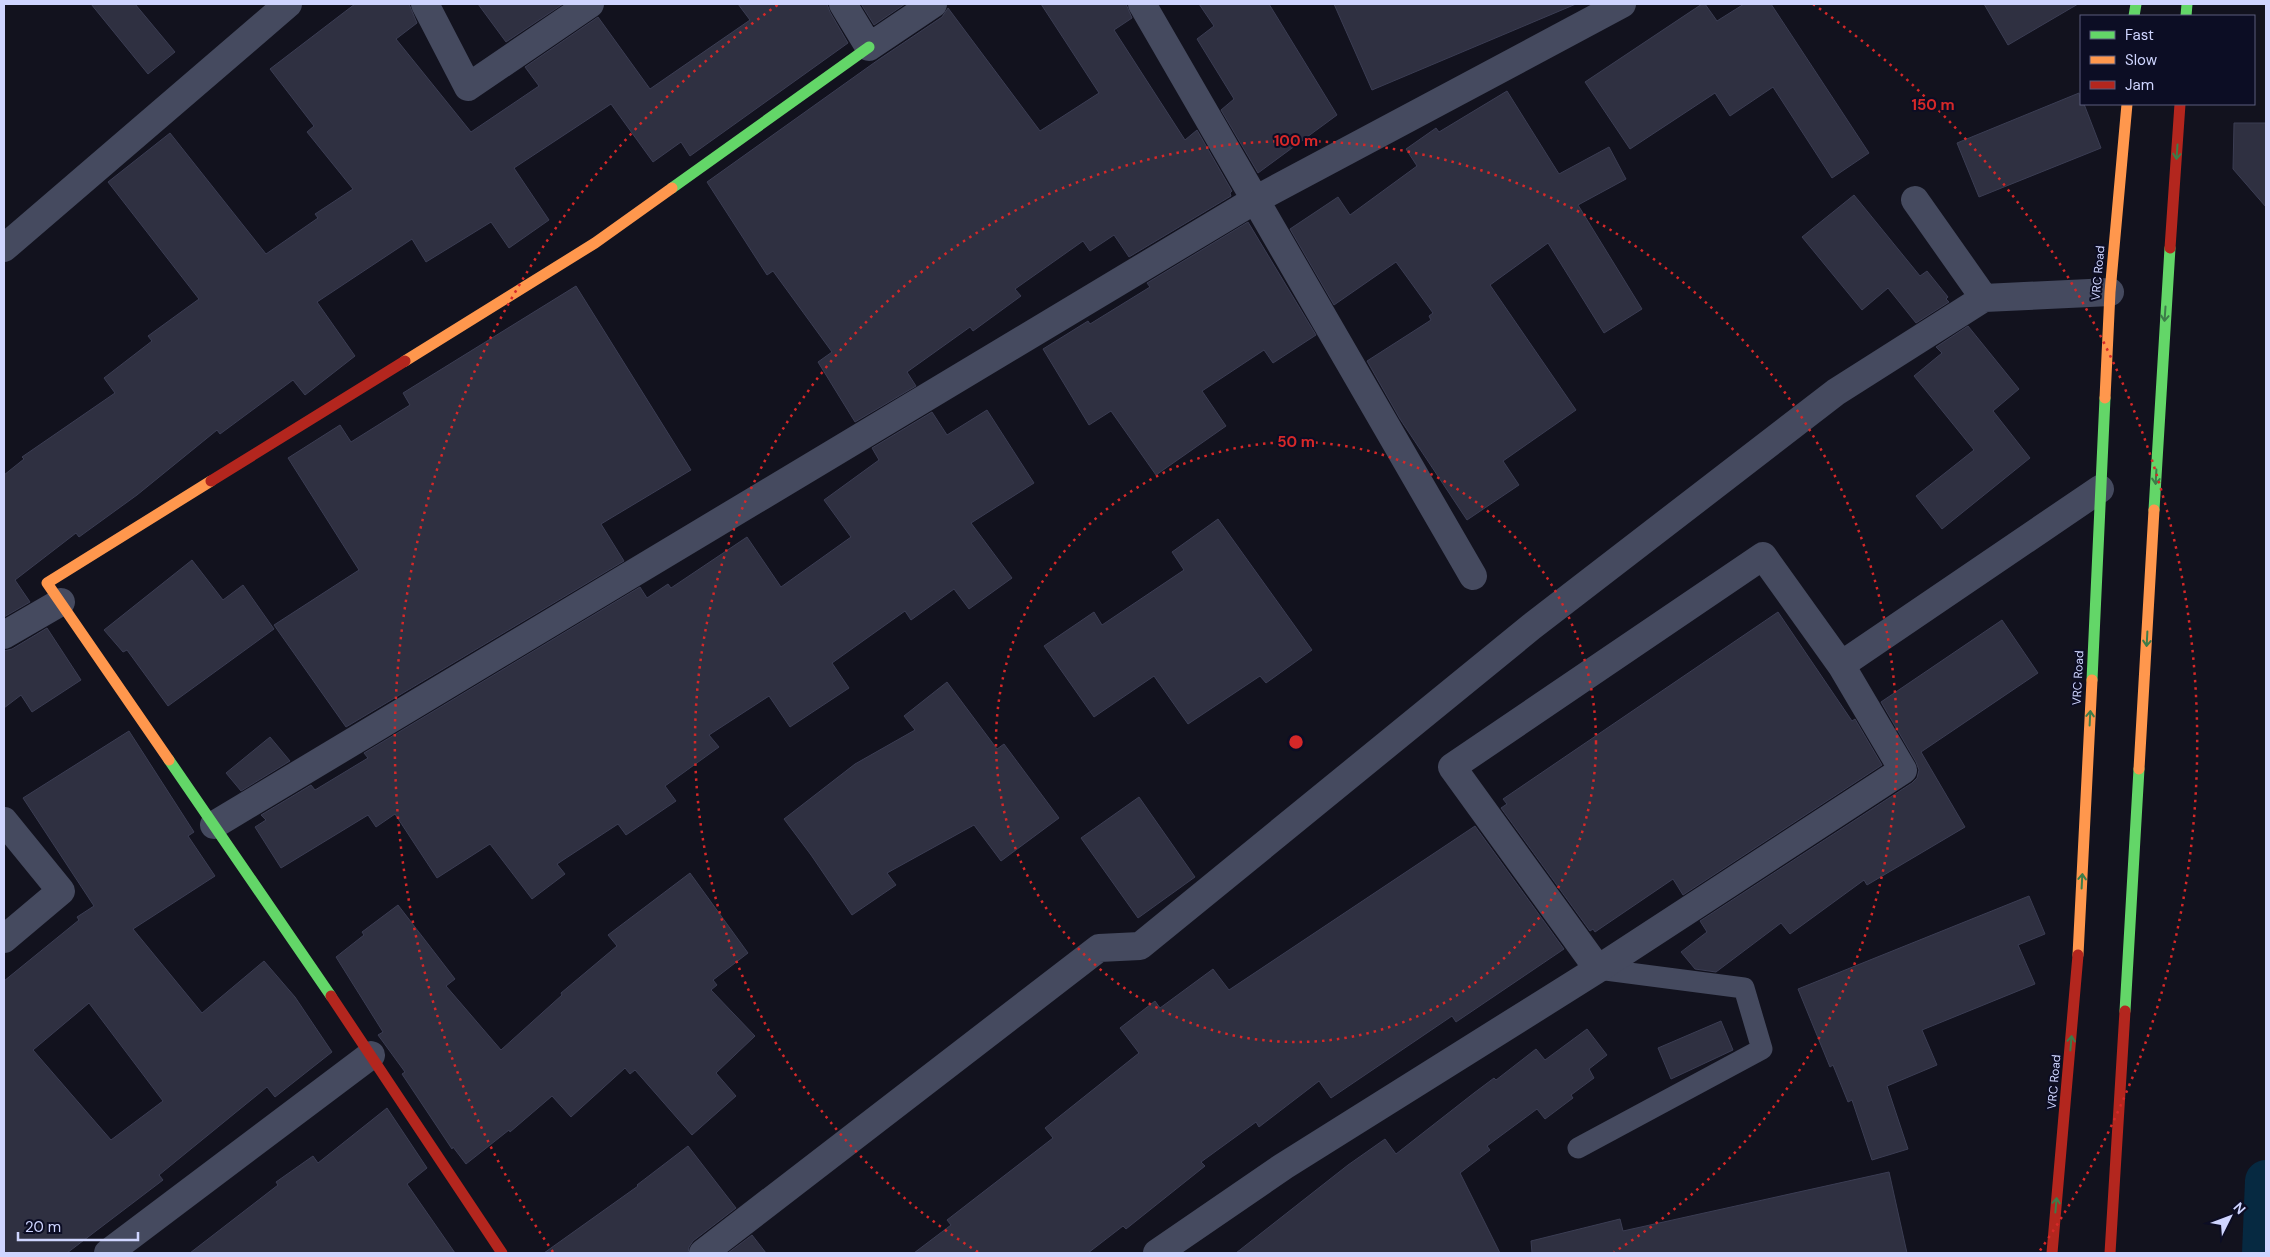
<svg xmlns="http://www.w3.org/2000/svg" width="2270" height="1257" font-family="'DM Sans',sans-serif">
	<rect width="100%" height="100%" fill="#12121e"/>
	<g fill="none" stroke-linecap="round" stroke-linejoin="round">
		<path stroke="#062941" stroke-width="42" d="M 2263,1253 L 2266,1181"/>
	</g>
	<path fill="#2f3041" stroke="#3b3d53" fill-rule="evenodd" d="M 91,4 L 135,4 L 175,52 L 148,74 Z
		M 355,4 L 409,4 L 417,23 L 396,39 L 471,132 L 539,86 L 525,67 L 598,17 L 650,89 L 750,20 L 738,4 L 827,4 L 830,12 L 848,43 L 690,156 L 681,142 L 653,162 L 611,104 L 514,168 L 549,220 L 509,248 L 491,222 L 426,262 L 412,239 L 317,302 L 355,356 L 305,395 L 293,380 L 220,434 L 217,430 L 137,495 L 79,537 L 76,533 L 15,580 L 30,602 L 4,617 L 4,475 L 24,459 L 22,457 L 115,393 L 104,378 L 152,341 L 148,336 L 199,299 L 108,182 L 170,133 L 266,254 L 318,218 L 315,214 L 353,189 L 307,132 L 314,126 L 270,69 Z
		M 478,4 L 563,4 L 506,42 Z
		M 861,4 L 905,4 L 874,25 Z
		M 1041,4 L 1126,4 L 1132,18 L 1114,30 L 1185,140 L 1197,130 L 1232,191 L 1230,193 L 1231,196 L 1129,257 L 1114,235 L 1090,251 L 1083,241 L 1015,289 L 1021,296 L 973,331 L 970,327 L 907,372 L 916,386 L 855,422 L 818,362 L 832,352 L 773,271 L 767,275 L 707,182 L 878,60 L 942,17 L 948,8 L 1040,131 L 1099,93 Z
		M 1199,4 L 1269,4 L 1337,115 L 1258,173 L 1221,110 L 1234,99 L 1197,39 L 1214,26 Z
		M 1334,4 L 1576,4 L 1372,90 Z
		M 1702,4 L 1705,4 L 1717,21 L 1744,4 L 1771,4 L 1869,153 L 1832,178 L 1773,87 L 1730,116 L 1715,93 L 1630,149 L 1585,82 Z
		M 1984,4 L 2078,4 L 2008,45 Z
		M 1507,91 L 1559,174 L 1609,147 L 1626,179 L 1578,205 L 1642,309 L 1604,333 L 1548,243 L 1490,285 L 1576,410 L 1503,461 L 1519,485 L 1467,520 L 1400,419 L 1367,361 L 1431,320 L 1429,316 L 1433,313 L 1396,262 L 1334,305 L 1290,229 L 1338,197 L 1350,215 L 1417,166 L 1406,149 L 1436,128 L 1439,132 Z
		M 2079,93 L 2081,104 L 2084,104 L 2101,148 L 1979,197 L 1957,143 Z
		M 2234,123 L 2266,123 L 2266,207 L 2233,169 Z
		M 1854,195 L 1920,276 L 1927,271 L 1948,297 L 1946,299 L 1949,302 L 1916,323 L 1888,288 L 1862,310 L 1802,237 Z
		M 1248,222 L 1316,335 L 1273,363 L 1264,350 L 1202,391 L 1226,426 L 1156,475 L 1111,411 L 1089,425 L 1043,349 L 1088,321 L 1090,324 L 1150,287 L 1147,283 Z
		M 576,286 L 691,470 L 601,524 L 624,561 L 346,727 L 274,625 L 359,570 L 288,458 L 340,425 L 351,442 L 410,405 L 403,393 Z
		M 1968,326 L 2019,389 L 1993,411 L 2030,458 L 1942,529 L 1916,496 L 1974,450 L 1914,376 L 1942,353 L 1936,347 Z
		M 987,410 L 1034,483 L 971,523 L 1012,578 L 969,609 L 954,589 L 911,620 L 905,611 L 832,663 L 849,688 L 790,727 L 769,696 L 709,735 L 719,747 L 665,786 L 676,801 L 626,835 L 618,824 L 557,864 L 565,874 L 532,899 L 490,844 L 437,878 L 395,814 L 376,827 L 368,815 L 281,868 L 255,827 L 266,820 L 261,815 L 311,785 L 315,790 L 368,758 L 364,753 L 640,587 L 647,598 L 668,584 L 671,588 L 747,537 L 781,587 L 851,537 L 824,500 L 879,460 L 872,448 L 932,412 L 947,435 Z
		M 1218,519 L 1312,650 L 1266,683 L 1260,676 L 1188,724 L 1154,676 L 1094,717 L 1044,646 L 1094,612 L 1102,625 L 1184,570 L 1172,552 Z
		M 192,560 L 223,600 L 243,585 L 274,629 L 168,706 L 127,650 L 123,652 L 104,630 Z
		M 1778,612 L 1852,721 L 1855,719 L 1882,765 L 1683,895 L 1673,879 L 1595,932 L 1593,929 L 1590,931 L 1501,808 L 1507,804 L 1503,799 Z
		M 2002,620 L 2038,673 L 1921,752 L 1965,827 L 1867,885 L 1864,880 L 1790,934 L 1781,923 L 1716,972 L 1695,969 L 1681,952 L 1707,932 L 1700,921 L 1912,783 L 1917,778 L 1919,770 L 1916,762 L 1881,702 Z
		M 47,628 L 81,680 L 32,712 L 21,695 L 4,708 L 4,651 L 12,649 Z
		M 947,682 L 997,749 L 1004,744 L 1059,818 L 1001,861 L 974,825 L 887,873 L 896,885 L 852,915 L 811,855 L 784,819 L 855,764 L 915,730 L 904,716 Z
		M 129,731 L 194,832 L 188,836 L 215,876 L 133,929 L 202,1013 L 264,961 L 295,997 L 332,1052 L 275,1097 L 267,1087 L 159,1175 L 163,1180 L 67,1253 L 4,1253 L 4,981 L 79,920 L 77,917 L 94,906 L 23,798 ZM 89,1003 L 163,1101 L 111,1140 L 33,1050 Z
		M 270,737 L 290,761 L 241,791 L 226,773 Z
		M 1139,797 L 1195,877 L 1138,918 L 1081,838 Z
		M 1475,826 L 1564,949 L 1456,1022 L 1452,1016 L 1331,1098 L 1319,1081 L 1259,1127 L 1256,1122 L 1201,1162 L 1205,1166 L 1126,1229 L 1123,1226 L 1088,1253 L 914,1253 L 951,1225 L 947,1220 L 1053,1138 L 1045,1128 L 1139,1053 L 1120,1028 L 1155,1001 L 1160,1008 L 1213,969 L 1229,990 Z
		M 690,873 L 748,953 L 713,980 L 717,985 L 711,990 L 755,1036 L 716,1073 L 736,1096 L 692,1135 L 635,1070 L 630,1074 L 625,1068 L 571,1117 L 552,1096 L 510,1132 L 509,1130 L 466,1164 L 453,1147 L 452,1149 L 402,1074 L 405,1072 L 378,1035 L 383,1032 L 336,957 L 364,935 L 362,932 L 398,905 L 455,979 L 446,986 L 501,1050 L 562,995 L 561,993 L 617,946 L 608,935 Z
		M 2029,896 L 2045,934 L 2018,945 L 2035,984 L 1922,1030 L 1937,1065 L 1887,1086 L 1908,1149 L 1872,1160 L 1852,1100 L 1848,1102 L 1833,1065 L 1830,1067 L 1798,989 Z
		M 1721,1021 L 1733,1050 L 1671,1079 L 1658,1048 Z
		M 1587,1029 L 1607,1055 L 1589,1069 L 1594,1078 L 1571,1095 L 1573,1098 L 1545,1119 L 1537,1109 L 1487,1146 L 1490,1150 L 1460,1173 L 1500,1253 L 1236,1253 L 1348,1165 L 1385,1139 L 1396,1154 L 1474,1093 L 1494,1078 L 1496,1080 L 1536,1049 L 1545,1060 Z
		M 387,1108 L 427,1168 L 407,1184 L 455,1253 L 190,1253 L 278,1185 L 276,1182 L 313,1156 L 318,1163 Z
		M 688,1146 L 736,1208 L 693,1241 L 689,1247 L 688,1253 L 544,1253 L 638,1186 L 637,1185 Z
		M 1889,1172 L 1907,1253 L 1532,1253 L 1531,1241 L 1620,1219 L 1623,1231 Z
		M 752,1235 L 766,1253 L 728,1253 Z"/>
	<g fill="none" stroke-linecap="round" stroke-linejoin="round">
		<path stroke="#454a5f" stroke-width="21" d="M 1578,1148 L 1762,1049 L 1744,988 L 1598,969"/>
		<path stroke="#454a5f" stroke-width="28" d="M 425,4 L 468,87 L 590,4
			M 843,4 L 869,47 L 933,4
			M 1142,4 L 1473,576
			M 1915,200 L 1984,298
			M 4,248 L 288,4
			M 4,635 L 61,602
			M 4,821 L 61,891 L 4,939
			M 214,825 L 1255,200 L 1622,4
			M 1598,969 L 1903,770 L 1841,665
			M 108,1253 L 371,1055
			M 703,1253 L 1099,948 L 1140,946 L 1531,627 L 1836,392 L 1984,298 L 2110,292
			M 1157,1253 L 1284,1166 L 1598,969 L 1452,767 L 1763,556 L 1841,665 L 2100,489"/>
		<path stroke="#63d668" stroke-width="11" d="M 2134,16 L 2136,4
			M 2186,16 L 2187,4
			M 672,188 L 869,47
			M 2154,510 L 2170,248
			M 2092,680 L 2105,398
			M 169,760 L 331,996
			M 2125,1011 L 2139,769"/>
		<path stroke="#ff974d" stroke-width="11" d="M 405,361 L 595,243 L 672,188
			M 2105,398 L 2110,292 L 2127,104
			M 169,760 L 47,583 L 211,481
			M 2139,769 L 2154,510
			M 2078,955 L 2092,680"/>
		<path stroke="#b3261e" stroke-width="11" d="M 2170,248 L 2180,104
			M 211,481 L 405,361
			M 331,996 L 502,1253
			M 2052,1253 L 2078,955
			M 2110,1253 L 2125,1011"/>
	</g>
	<defs><path id="oneway-shaft" d="M-6 0H5M1.5-3L5.5 0L1.5 3" fill="none" stroke-width="1.6" stroke-linecap="round" stroke-linejoin="round" transform="scale(1.25)"/></defs>
	<g stroke="#3c7c49">
		<use href="#oneway-shaft" transform="translate(2177 152) rotate(94)"/>
		<use href="#oneway-shaft" transform="translate(2165 314) rotate(94)"/>
		<use href="#oneway-shaft" transform="translate(2156 477) rotate(93)"/>
		<use href="#oneway-shaft" transform="translate(2147 639) rotate(93)"/>
		<use href="#oneway-shaft" transform="translate(2090 718) rotate(-87)"/>
		<use href="#oneway-shaft" transform="translate(2082 881) rotate(-87)"/>
		<use href="#oneway-shaft" transform="translate(2071 1043) rotate(-85)"/>
		<use href="#oneway-shaft" transform="translate(2056 1205) rotate(-85)"/>
	</g>
	<g fill="none" stroke="#d62828" stroke-width="2.5" stroke-dasharray="2.5 5">
		<circle cx="1296" cy="742" r="300"/>
		<path d="M978 1252A601 601 0 1 1 1614 1252"/>
		<path d="M553 1252A901 901 0 0 1 779 4M1813 4A901 901 0 0 1 2039 1252"/>
	</g>
	<g text-anchor="middle" dominant-baseline="central" stroke-width="4" stroke-linejoin="round" paint-order="stroke">
		<g font-size="12" fill="#cfd5ff" stroke="#0c0d24">
			<text transform="translate(2098 273) rotate(-85)">VRC Road</text>
			<text transform="translate(2078 678) rotate(-87)">VRC Road</text>
			<text transform="translate(2054 1082) rotate(-85)">VRC Road</text>
		</g>
	</g>
	<circle cx="1296" cy="742" r="8" fill="#d62828" stroke="#0c0d24" stroke-width="2.5"/>
	<g font-size="15" text-anchor="middle" font-weight="bold" fill="#d62828" stroke="#0c0d24" stroke-width="4" stroke-linejoin="round" paint-order="stroke">
		<text x="1933" y="110">150 m</text>
		<text x="1296" y="146">100 m</text>
		<text x="1296" y="447">50 m</text>
	</g>
	<rect width="2270" height="1257" fill="none" stroke="#cfd5ff" stroke-width="10"/>
	<rect x="2080" y="15" width="175" height="90" fill="#0c0d24" stroke="#5a5d7c"/>
	<rect x="2090" y="31" width="25" height="8" fill="#63d668" stroke="#5a5d7c"/>
	<text x="2125" y="40" font-size="15" fill="#cfd5ff">Fast</text>
	<rect x="2090" y="56" width="25" height="8" fill="#ff974d" stroke="#5a5d7c"/>
	<text x="2125" y="65" font-size="15" fill="#cfd5ff">Slow</text>
	<rect x="2090" y="81" width="25" height="8" fill="#b3261e" stroke="#5a5d7c"/>
	<text x="2125" y="90" font-size="15" fill="#cfd5ff">Jam</text>
	<g transform="translate(2230 1217) rotate(48)" stroke="#0c0d24" stroke-width="4" paint-order="stroke">
	<path d="M0-4L9 19L0 12L-9 19Z" fill="#cfd5ff"/>
	<text y="-8" font-size="14" font-weight="bold" text-anchor="middle" fill="#cfd5ff">N</text>
	</g>
	<path d="M18 1232v8h120v-8" fill="none" stroke="#cfd5ff" stroke-width="2.5"/>
	<text x="25" y="1232" font-size="15" fill="#cfd5ff" stroke="#0c0d24" stroke-width="4" paint-order="stroke">20 m</text>
</svg>
